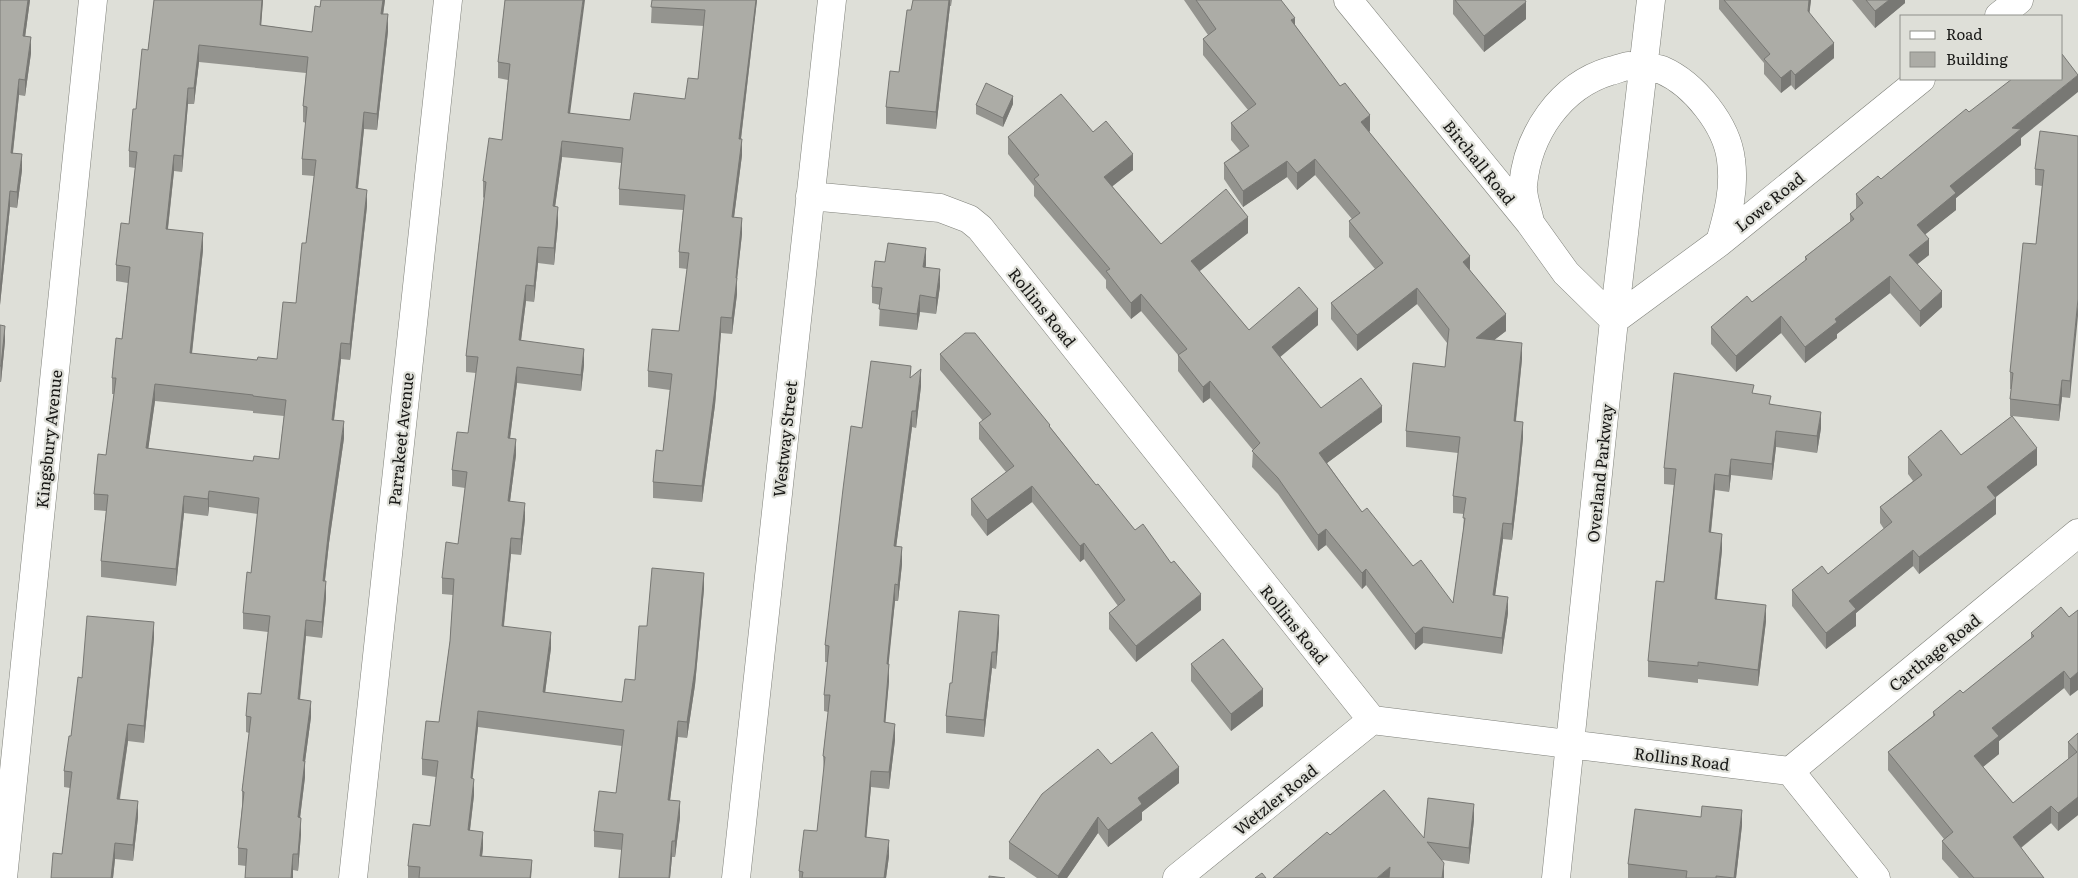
<svg xmlns="http://www.w3.org/2000/svg" width="2078" height="878" font-family="Literata,serif">
	<rect width="100%" height="100%" fill="#dedfd8"/>
	<g fill="none" stroke-linecap="round" stroke-linejoin="round">
		<g stroke="#7f807a" stroke-width="29">
			<path id="minor" d="M 1348,0 L 1530,223 L 1566,273 L 1614,320 L 1720,242 L 1921,79
				M 1999,16 L 2019,0
				M 810,196 L 940,208 L 969,219 L 980,228 L 1372,720 L 1790,771 L 1876,878
				M 1530,222 C 1528,211 1522,196 1523,185 C 1528,134 1560,86 1610,71 C 1615,70 1622,67 1628,66 C 1634,66 1656,68 1662,70 C 1694,84 1727,125 1731,160 C 1735,189 1728,214 1720,242
				M 1790,771 L 2078,533
				M 3,878 L 93,0
				M 353,878 L 448,0
				M 736,878 L 832,0
				M 1177,878 L 1372,720
				M 1556,878 L 1614,320 L 1651,0"/>
		</g>
		<use href="#minor" stroke="#fff" stroke-width="28"/>
	</g>
	<path fill="#94948f" fill-rule="evenodd" d="M 0,0 L 30,0 L 25,37 L 31,53 L 25,96 L 19,95 L 13,153 L 22,170 L 17,208 L 10,207 L 0,305 Z
		M 154,0 L 263,0 L 261,25 L 312,32 L 320,7 L 321,0 L 385,0 L 383,14 L 388,31 L 377,130 L 364,129 L 358,189 L 367,206 L 350,360 L 341,359 L 334,420 L 344,438 L 329,543 L 325,581 L 326,598 L 322,638 L 306,636 L 300,700 L 311,717 L 305,761 L 305,777 L 300,818 L 301,834 L 298,871 L 293,870 L 293,878 L 245,878 L 246,866 L 238,865 L 238,848 L 242,807 L 242,791 L 249,733 L 246,732 L 246,716 L 261,694 L 268,632 L 243,629 L 243,613 L 251,573 L 258,514 L 209,507 L 208,516 L 184,513 L 176,586 L 101,577 L 101,561 L 106,511 L 94,510 L 94,494 L 106,455 L 114,394 L 112,394 L 112,378 L 122,339 L 128,283 L 116,281 L 116,265 L 129,224 L 135,168 L 129,167 L 129,151 L 136,109 L 148,50 ZM 199,62 L 306,73 L 303,106 L 303,122 L 306,123 L 302,159 L 302,175 L 314,176 L 306,243 L 296,303 L 277,359 L 257,360 L 192,354 L 203,250 L 168,229 L 174,171 L 182,172 L 188,104 L 194,104 ZM 155,401 L 253,411 L 253,413 L 284,416 L 279,459 L 253,461 L 148,449 Z
		M 505,0 L 570,114 L 630,120 L 685,99 L 698,79 L 704,26 L 651,23 L 652,0 L 757,0 L 741,139 L 742,155 L 734,217 L 742,234 L 737,279 L 737,294 L 732,334 L 721,333 L 715,405 L 702,502 L 653,498 L 653,482 L 663,451 L 670,390 L 648,387 L 648,371 L 679,331 L 687,269 L 679,268 L 679,252 L 683,210 L 619,205 L 619,189 L 621,163 L 562,157 L 555,206 L 558,223 L 554,265 L 538,263 L 534,302 L 526,301 L 521,340 L 584,365 L 581,391 L 517,383 L 510,438 L 516,455 L 510,501 L 525,519 L 521,555 L 511,554 L 504,626 L 551,648 L 545,693 L 622,702 L 635,680 L 647,626 L 704,589 L 695,685 L 687,738 L 678,737 L 670,800 L 680,817 L 675,857 L 672,857 L 670,878 L 619,878 L 622,850 L 594,847 L 594,831 L 616,793 L 622,746 L 478,727 L 472,779 L 474,795 L 470,830 L 483,848 L 482,856 L 532,860 L 531,878 L 408,878 L 408,866 L 430,826 L 436,777 L 422,775 L 422,759 L 439,722 L 450,641 L 453,595 L 442,594 L 442,578 L 458,544 L 465,488 L 452,486 L 452,470 L 468,433 L 476,373 L 466,372 L 466,356 L 484,198 L 483,197 L 483,181 L 502,140 L 508,80 L 498,78 L 498,62 Z
		M 913,0 L 952,0 L 951,6 L 950,6 L 936,129 L 886,124 L 886,107 L 899,72 Z
		M 1184,0 L 1281,0 L 1295,25 L 1370,131 L 1369,132 L 1470,270 L 1506,331 L 1494,340 L 1522,359 L 1516,421 L 1523,438 L 1517,498 L 1512,540 L 1503,539 L 1495,595 L 1508,613 L 1502,654 L 1423,643 L 1415,650 L 1366,585 L 1362,589 L 1326,545 L 1318,551 L 1278,494 L 1252,467 L 1253,450 L 1210,398 L 1203,403 L 1178,371 L 1178,355 L 1141,311 L 1131,319 L 1106,288 L 1106,280 L 1034,196 L 1034,186 L 1008,154 L 1008,137 L 1093,132 L 1133,170 L 1112,186 L 1161,244 L 1248,233 L 1199,271 L 1249,330 L 1318,325 L 1279,357 L 1321,408 L 1382,422 L 1327,463 L 1362,512 L 1413,566 L 1453,603 L 1463,532 L 1464,514 L 1453,513 L 1453,496 L 1458,453 L 1406,447 L 1406,431 L 1445,367 L 1447,343 L 1417,304 L 1357,351 L 1331,319 L 1331,303 L 1375,269 L 1349,237 L 1349,221 L 1352,219 L 1315,175 L 1297,190 L 1287,177 L 1243,207 L 1224,179 L 1224,163 L 1240,151 L 1231,140 L 1231,123 L 1248,110 L 1203,55 L 1203,39 L 1208,35 Z
		M 1453,0 L 1525,0 L 1526,19 L 1484,52 L 1453,14 Z
		M 1719,0 L 1811,0 L 1809,13 L 1834,58 L 1795,90 L 1791,85 L 1781,93 L 1764,74 L 1764,63 L 1719,9 Z
		M 1852,0 L 1905,0 L 1905,3 L 1875,28 Z
		M 1013,104 L 1003,127 L 976,114 L 976,105 Z
		M 1969,112 L 2021,138 L 2021,145 L 1956,198 L 1956,210 L 1925,234 L 1929,255 L 1917,264 L 1942,307 L 1920,327 L 1890,293 L 1837,334 L 1837,338 L 1805,363 L 1781,333 L 1736,372 L 1711,344 L 1711,327 L 1752,302 L 1805,261 L 1805,257 L 1850,222 L 1850,214 L 1856,209 L 1856,194 L 1881,179 Z
		M 2078,136 L 2070,398 L 2062,397 L 2059,421 L 2012,416 L 2037,465 L 1995,497 L 1996,514 L 1919,574 L 1913,566 L 1856,613 L 1856,626 L 1826,649 L 1792,606 L 1792,590 L 1828,574 L 1884,529 L 1880,523 L 1880,507 L 1913,481 L 1908,474 L 1908,457 L 1961,455 L 2012,416 L 2010,416 L 2010,399 L 2011,389 L 2010,389 L 2010,372 L 2036,244 L 2042,186 L 2035,185 L 2035,169 Z
		M 885,262 L 926,265 L 925,267 L 940,286 L 936,314 L 920,312 L 917,330 L 879,326 L 880,305 L 872,303 L 872,287 Z
		M 0,325 L 5,341 L 1,382 L 0,382 Z
		M 940,354 L 1050,427 L 1096,485 L 1135,530 L 1201,610 L 1136,662 L 1109,629 L 1109,613 L 1118,606 L 1084,559 L 1080,562 L 1032,502 L 987,536 L 971,515 L 971,499 L 1006,472 L 979,439 L 979,423 L 983,421 L 940,370 Z
		M 911,377 L 921,386 L 916,428 L 912,427 L 896,547 L 902,564 L 898,601 L 895,601 L 888,664 L 889,681 L 885,722 L 895,740 L 889,789 L 871,787 L 866,837 L 889,856 L 886,878 L 799,878 L 799,871 L 817,831 L 824,773 L 823,756 L 828,712 L 824,711 L 824,695 L 828,662 L 825,662 L 825,645 L 862,428 Z
		M 1754,394 L 1771,404 L 1821,428 L 1817,453 L 1776,447 L 1772,480 L 1731,475 L 1729,492 L 1715,490 L 1711,533 L 1722,550 L 1717,599 L 1766,621 L 1758,686 L 1698,679 L 1698,683 L 1648,677 L 1648,661 L 1664,582 L 1674,485 L 1664,484 L 1664,468 Z
		M 2078,610 L 2070,696 L 2064,688 L 1999,741 L 1999,754 L 1983,767 L 2013,803 L 2068,759 L 2068,742 L 2078,733 L 2078,815 L 2058,831 L 2051,823 L 2021,848 L 2044,878 L 1959,878 L 1942,859 L 1942,841 L 1944,839 L 1888,770 L 1888,752 L 1933,716 L 1933,712 L 1963,693 L 2031,639 L 2031,633 L 2069,617 Z
		M 999,632 L 996,669 L 992,668 L 984,737 L 946,733 L 946,716 L 952,683 Z
		M 154,638 L 144,743 L 128,741 L 120,799 L 138,817 L 133,861 L 115,859 L 113,878 L 51,878 L 62,854 L 70,788 L 64,787 L 64,771 L 82,678 Z
		M 1191,664 L 1263,706 L 1231,731 L 1191,681 Z
		M 1111,764 L 1179,783 L 1142,812 L 1142,820 L 1108,847 L 1098,833 L 1067,878 L 1037,878 L 1009,859 L 1009,842 Z
		M 1474,820 L 1469,864 L 1442,860 L 1444,878 L 1330,835 L 1424,838 Z
		M 1742,825 L 1736,878 L 1628,878 L 1628,864 Z"/>
	<path fill="#787874" d="M 28,0 L 30,0 L 23,52 L 23,36 Z
		M 262,0 L 263,0 L 260,41 L 260,25 Z
		M 383,0 L 385,0 L 381,30 L 381,14 Z
		M 583,0 L 585,0 L 568,129 L 568,113 Z
		M 756,0 L 757,0 L 739,155 L 739,139 Z
		M 949,0 L 950,0 L 950,6 L 936,129 L 936,112 Z
		M 1809,0 L 1811,0 L 1808,26 L 1808,11 Z
		M 1889,0 L 1905,0 L 1905,3 L 1875,28 L 1875,11 Z
		M 1526,2 L 1526,19 L 1484,52 L 1484,36 Z
		M 388,14 L 388,31 L 377,130 L 377,114 Z
		M 1295,18 L 1295,34 L 1291,20 Z
		M 31,37 L 31,53 L 25,96 L 25,80 Z
		M 1834,43 L 1834,58 L 1795,90 L 1795,75 Z
		M 199,45 L 199,62 L 194,104 L 194,88 Z
		M 1791,70 L 1791,85 L 1781,93 L 1781,78 Z
		M 2078,75 L 2078,92 L 2021,138 L 2021,145 L 1956,198 L 1956,210 L 1917,241 L 1917,225 L 1950,186 L 2012,128 Z
		M 19,79 L 19,95 L 11,169 L 11,153 Z
		M 188,88 L 188,104 L 182,172 L 182,156 Z
		M 1013,96 L 1013,104 L 1003,127 L 1003,118 Z
		M 364,112 L 364,129 L 356,205 L 356,188 Z
		M 1370,115 L 1370,131 L 1361,138 L 1361,122 Z
		M 742,139 L 742,155 L 732,233 L 732,217 Z
		M 562,141 L 562,157 L 553,222 L 553,206 Z
		M 22,154 L 22,170 L 17,208 L 17,192 Z
		M 1133,154 L 1133,170 L 1104,193 L 1104,177 Z
		M 174,155 L 174,171 L 166,245 L 166,229 Z
		M 1315,159 L 1315,175 L 1297,190 L 1297,173 Z
		M 1287,161 L 1287,177 L 1243,207 L 1243,191 Z
		M 367,190 L 367,206 L 350,360 L 350,344 Z
		M 10,191 L 10,207 L 0,305 L 0,289 Z
		M 558,207 L 558,223 L 554,265 L 554,248 Z
		M 1248,217 L 1248,233 L 1191,278 L 1191,261 Z
		M 742,218 L 742,234 L 737,279 L 737,294 L 732,334 L 732,318 Z
		M 203,233 L 203,250 L 190,370 L 190,353 Z
		M 1929,239 L 1929,255 L 1909,271 L 1909,255 Z
		M 538,247 L 538,263 L 534,302 L 534,286 Z
		M 926,248 L 926,265 L 923,284 L 923,267 Z
		M 1470,256 L 1470,272 L 1463,262 Z
		M 940,269 L 940,286 L 936,314 L 936,298 Z
		M 1890,276 L 1890,293 L 1837,334 L 1837,338 L 1805,363 L 1805,347 L 1835,319 Z
		M 526,285 L 526,301 L 519,356 L 519,340 Z
		M 1417,288 L 1417,304 L 1357,351 L 1357,335 Z
		M 1942,291 L 1942,307 L 1920,327 L 1920,311 Z
		M 1141,294 L 1141,311 L 1131,319 L 1131,303 Z
		M 920,295 L 920,312 L 917,330 L 917,314 Z
		M 2078,299 L 2078,316 L 2070,398 L 2070,381 Z
		M 1318,309 L 1318,325 L 1272,364 L 1272,347 Z
		M 1506,314 L 1506,331 L 1476,354 L 1476,338 Z
		M 1781,316 L 1781,333 L 1736,372 L 1736,356 Z
		M 721,317 L 721,333 L 715,405 L 702,502 L 702,486 Z
		M 5,326 L 5,341 L 1,382 L 1,366 Z
		M 341,343 L 341,359 L 332,436 L 332,420 Z
		M 1522,343 L 1522,359 L 1514,437 L 1514,421 Z
		M 584,349 L 584,365 L 581,391 L 581,375 Z
		M 517,367 L 517,383 L 508,454 L 508,438 Z
		M 921,369 L 921,386 L 916,428 L 916,411 Z
		M 2062,380 L 2062,397 L 2059,421 L 2059,405 Z
		M 1210,381 L 1210,398 L 1203,403 L 1203,387 Z
		M 155,384 L 155,401 L 146,465 L 146,448 Z
		M 1382,406 L 1382,422 L 1319,469 L 1319,453 Z
		M 912,411 L 912,427 L 894,563 L 894,546 Z
		M 1821,412 L 1821,428 L 1817,453 L 1817,436 Z
		M 344,421 L 344,438 L 329,543 L 323,597 L 323,581 L 329,527 Z
		M 1523,422 L 1523,438 L 1517,498 L 1512,540 L 1512,524 Z
		M 1776,431 L 1776,447 L 1772,480 L 1772,464 Z
		M 516,439 L 516,455 L 508,517 L 508,501 Z
		M 2037,448 L 2037,465 L 1987,504 L 1987,487 Z
		M 1731,459 L 1731,475 L 1729,492 L 1729,476 Z
		M 1715,474 L 1715,490 L 1709,549 L 1709,532 Z
		M 1032,486 L 1032,502 L 987,536 L 987,520 Z
		M 209,491 L 209,507 L 208,516 L 208,499 Z
		M 184,496 L 184,513 L 176,586 L 176,569 Z
		M 1996,498 L 1996,514 L 1919,574 L 1919,557 Z
		M 525,503 L 525,519 L 521,555 L 521,539 Z
		M 1503,523 L 1503,539 L 1493,611 L 1493,595 Z
		M 1326,529 L 1326,545 L 1318,551 L 1318,535 Z
		M 1722,534 L 1722,550 L 1715,615 L 1715,599 Z
		M 511,538 L 511,554 L 502,642 L 502,626 Z
		M 1084,543 L 1084,559 L 1080,562 L 1080,546 Z
		M 902,547 L 902,564 L 898,601 L 898,585 Z
		M 1913,550 L 1913,566 L 1856,613 L 1856,626 L 1826,649 L 1826,633 L 1849,601 Z
		M 1366,569 L 1366,585 L 1362,589 L 1362,573 Z
		M 704,573 L 704,589 L 695,685 L 687,738 L 687,722 Z
		M 326,581 L 326,598 L 322,638 L 322,622 Z
		M 895,584 L 895,601 L 887,680 L 887,664 Z
		M 1201,594 L 1201,610 L 1136,662 L 1136,646 Z
		M 1508,597 L 1508,613 L 1502,654 L 1502,638 Z
		M 1766,605 L 1766,621 L 1758,686 L 1758,670 Z
		M 999,615 L 999,632 L 996,669 L 996,652 Z
		M 306,620 L 306,636 L 298,716 L 298,699 Z
		M 154,622 L 154,638 L 144,743 L 144,726 Z
		M 1423,627 L 1423,643 L 1415,650 L 1415,634 Z
		M 551,632 L 551,648 L 543,708 L 543,692 Z
		M 992,652 L 992,668 L 984,737 L 984,720 Z
		M 889,664 L 889,681 L 884,739 L 884,722 Z
		M 2064,671 L 2064,688 L 1999,741 L 1999,754 L 1974,774 L 1974,756 L 1992,728 Z
		M 2078,672 L 2078,690 L 2070,696 L 2070,679 Z
		M 1263,689 L 1263,706 L 1231,731 L 1231,714 Z
		M 311,701 L 311,717 L 303,777 L 303,761 Z
		M 478,711 L 478,727 L 471,794 L 471,778 Z
		M 678,721 L 678,737 L 668,816 L 668,800 Z
		M 128,724 L 128,741 L 117,815 L 117,799 Z
		M 895,724 L 895,740 L 889,789 L 889,772 Z
		M 305,761 L 305,777 L 298,834 L 298,817 Z
		M 1179,767 L 1179,783 L 1142,812 L 1142,820 L 1108,847 L 1108,830 L 1138,798 Z
		M 871,771 L 871,787 L 865,853 L 865,837 Z
		M 474,779 L 474,795 L 468,846 L 468,830 Z
		M 2078,797 L 2078,815 L 2058,831 L 2058,813 Z
		M 138,801 L 138,817 L 133,861 L 133,845 Z
		M 680,801 L 680,817 L 675,857 L 675,841 Z
		M 1474,804 L 1474,820 L 1469,864 L 1469,848 Z
		M 2051,806 L 2051,823 L 2013,854 L 2013,837 Z
		M 1742,810 L 1742,825 L 1736,878 L 1734,878 Z
		M 1098,817 L 1098,833 L 1067,878 L 1058,878 L 1058,876 Z
		M 301,818 L 301,834 L 298,871 L 298,854 Z
		M 483,832 L 483,848 L 480,872 L 480,856 Z
		M 889,840 L 889,856 L 886,878 L 884,878 Z
		M 672,841 L 672,857 L 670,878 L 669,878 Z
		M 115,843 L 115,859 L 113,878 L 111,878 Z
		M 293,854 L 293,878 L 291,878 Z
		M 532,860 L 531,878 L 530,878 Z
		M 1444,863 L 1444,878 L 1442,878 Z
		M 1390,867 L 1390,878 L 1377,878 Z"/>
	<path fill="#acaca6" stroke="#787874" fill-rule="evenodd" d="M 0,0 L 28,0 L 23,36 L 31,37 L 25,80 L 19,79 L 11,153 L 22,154 L 17,192 L 10,191 L 0,289 Z
		M 154,0 L 262,0 L 260,25 L 312,32 L 315,6 L 320,7 L 321,0 L 383,0 L 381,14 L 388,14 L 377,114 L 364,112 L 356,188 L 367,190 L 350,344 L 341,343 L 332,420 L 344,421 L 329,527 L 323,581 L 326,581 L 322,622 L 306,620 L 298,699 L 311,701 L 303,761 L 305,761 L 298,817 L 301,818 L 298,854 L 293,854 L 291,878 L 245,878 L 247,849 L 238,848 L 244,792 L 242,791 L 251,717 L 246,716 L 248,693 L 261,694 L 270,616 L 243,613 L 247,572 L 251,573 L 259,498 L 209,491 L 208,499 L 184,496 L 176,569 L 101,561 L 108,495 L 94,494 L 98,454 L 106,455 L 116,378 L 112,378 L 116,338 L 122,339 L 130,267 L 116,265 L 121,223 L 129,224 L 137,152 L 129,151 L 133,109 L 136,109 L 142,49 L 148,50 ZM 199,45 L 308,57 L 303,106 L 307,107 L 302,159 L 316,160 L 306,243 L 302,243 L 296,303 L 283,302 L 277,359 L 258,357 L 257,360 L 190,353 L 203,233 L 166,229 L 174,155 L 182,156 L 188,88 L 194,88 ZM 155,384 L 253,395 L 253,396 L 286,400 L 279,459 L 254,456 L 253,461 L 146,448 Z
		M 505,0 L 583,0 L 568,113 L 630,120 L 634,93 L 685,99 L 688,78 L 698,79 L 705,10 L 651,7 L 652,0 L 756,0 L 739,139 L 742,139 L 732,217 L 742,218 L 736,278 L 737,278 L 732,318 L 721,317 L 715,389 L 702,486 L 653,482 L 656,450 L 663,451 L 672,374 L 648,371 L 652,329 L 679,331 L 689,253 L 679,252 L 685,195 L 619,189 L 623,148 L 562,141 L 553,206 L 558,207 L 554,248 L 538,247 L 534,286 L 526,285 L 519,340 L 584,349 L 581,375 L 517,367 L 508,438 L 516,439 L 508,501 L 525,503 L 521,539 L 511,538 L 502,626 L 551,632 L 543,692 L 622,702 L 625,679 L 635,680 L 639,626 L 647,626 L 652,568 L 704,573 L 695,669 L 687,722 L 678,721 L 668,800 L 680,801 L 675,841 L 672,841 L 669,878 L 619,878 L 623,834 L 594,831 L 599,791 L 616,793 L 624,730 L 478,711 L 471,778 L 474,779 L 468,830 L 483,832 L 480,856 L 532,860 L 530,878 L 419,878 L 420,867 L 408,866 L 413,824 L 430,826 L 438,761 L 422,759 L 426,721 L 439,722 L 450,641 L 454,579 L 442,578 L 446,542 L 458,544 L 467,472 L 452,470 L 457,432 L 468,433 L 478,357 L 466,356 L 486,182 L 483,181 L 489,138 L 502,140 L 510,64 L 498,62 Z
		M 913,0 L 949,0 L 936,112 L 886,107 L 890,71 L 899,72 L 907,10 L 911,10 Z
		M 1196,0 L 1281,0 L 1295,18 L 1291,20 L 1340,86 L 1345,83 L 1370,115 L 1361,122 L 1470,256 L 1463,262 L 1506,314 L 1476,338 L 1522,343 L 1514,421 L 1523,422 L 1517,482 L 1512,524 L 1503,523 L 1493,595 L 1508,597 L 1502,638 L 1423,627 L 1415,634 L 1366,569 L 1362,573 L 1326,529 L 1318,535 L 1278,478 L 1252,451 L 1260,443 L 1210,381 L 1203,387 L 1178,355 L 1187,349 L 1141,294 L 1131,303 L 1106,271 L 1110,269 L 1034,179 L 1039,175 L 1008,137 L 1061,94 L 1093,132 L 1106,121 L 1133,154 L 1104,177 L 1161,244 L 1226,189 L 1248,217 L 1191,261 L 1249,330 L 1299,287 L 1318,309 L 1272,347 L 1321,408 L 1361,378 L 1382,406 L 1319,453 L 1362,512 L 1367,508 L 1413,566 L 1421,560 L 1453,603 L 1465,518 L 1463,518 L 1466,498 L 1453,496 L 1460,437 L 1406,431 L 1413,363 L 1445,367 L 1449,329 L 1417,288 L 1357,335 L 1331,303 L 1383,263 L 1349,221 L 1360,213 L 1315,159 L 1297,173 L 1287,161 L 1243,191 L 1224,163 L 1249,146 L 1231,123 L 1256,104 L 1203,39 L 1216,29 Z
		M 1455,0 L 1525,0 L 1526,2 L 1484,36 Z
		M 1724,0 L 1809,0 L 1808,11 L 1834,43 L 1795,75 L 1791,70 L 1781,78 L 1764,59 L 1770,54 Z
		M 1866,0 L 1889,0 L 1875,11 Z
		M 2062,54 L 2078,75 L 2012,128 L 2021,129 L 1950,186 L 1956,193 L 1917,225 L 1929,239 L 1909,255 L 1942,291 L 1920,311 L 1890,276 L 1835,319 L 1837,322 L 1805,347 L 1781,316 L 1736,356 L 1711,327 L 1747,296 L 1752,302 L 1807,259 L 1805,257 L 1854,219 L 1850,214 L 1863,203 L 1856,194 L 1878,176 L 1881,179 L 1966,109 L 1969,112 L 2012,79 L 2062,79 Z
		M 986,83 L 1013,96 L 1003,118 L 976,105 Z
		M 2040,131 L 2078,136 L 2078,299 L 2070,381 L 2062,380 L 2059,405 L 2010,399 L 2013,373 L 2010,372 L 2023,243 L 2036,244 L 2044,170 L 2035,169 Z
		M 888,243 L 926,248 L 923,267 L 940,269 L 936,298 L 920,295 L 917,314 L 879,309 L 882,288 L 872,287 L 875,261 L 885,262 Z
		M 0,325 L 5,326 L 1,366 L 0,366 Z
		M 965,333 L 975,333 L 1050,425 L 1049,426 L 1096,485 L 1098,484 L 1135,530 L 1143,524 L 1171,563 L 1174,561 L 1201,594 L 1136,646 L 1109,613 L 1125,600 L 1084,543 L 1080,546 L 1032,486 L 987,520 L 971,499 L 1014,466 L 979,423 L 991,414 L 940,354 Z
		M 871,361 L 911,366 L 910,378 L 921,369 L 916,411 L 912,411 L 894,546 L 902,547 L 898,585 L 895,584 L 887,664 L 889,664 L 884,722 L 895,724 L 889,772 L 871,771 L 865,837 L 889,840 L 884,878 L 802,878 L 803,872 L 799,871 L 804,830 L 817,831 L 825,757 L 823,756 L 830,695 L 824,695 L 829,646 L 825,645 L 843,489 L 851,426 L 862,428 Z
		M 1674,373 L 1754,385 L 1752,393 L 1771,396 L 1769,404 L 1821,412 L 1817,436 L 1776,431 L 1772,464 L 1731,459 L 1729,476 L 1715,474 L 1709,532 L 1722,534 L 1715,599 L 1766,605 L 1758,670 L 1698,662 L 1698,666 L 1648,661 L 1656,581 L 1664,582 L 1676,469 L 1664,468 Z
		M 2012,416 L 2037,448 L 1987,487 L 1996,498 L 1919,557 L 1913,550 L 1849,601 L 1856,609 L 1826,633 L 1792,590 L 1822,566 L 1828,574 L 1892,522 L 1880,507 L 1922,475 L 1908,457 L 1941,430 L 1961,455 Z
		M 2061,607 L 2069,617 L 2078,610 L 2078,672 L 2070,679 L 2064,671 L 1992,728 L 1999,736 L 1974,756 L 2013,803 L 2077,752 L 2068,742 L 2078,733 L 2078,797 L 2058,813 L 2051,806 L 2013,837 L 2044,878 L 1974,878 L 1942,841 L 1953,832 L 1888,752 L 1935,715 L 1933,712 L 1960,690 L 1963,693 L 2034,636 L 2031,633 Z
		M 959,611 L 999,615 L 996,652 L 992,652 L 984,720 L 946,716 L 950,683 L 952,683 Z
		M 87,616 L 154,622 L 144,726 L 128,724 L 117,799 L 138,801 L 133,845 L 115,843 L 111,878 L 51,878 L 53,853 L 62,854 L 72,772 L 64,771 L 69,736 L 71,736 L 78,677 L 82,678 Z
		M 1223,639 L 1263,689 L 1231,714 L 1191,664 Z
		M 1152,732 L 1179,767 L 1138,798 L 1142,804 L 1108,830 L 1098,817 L 1058,876 L 1009,842 L 1042,794 L 1098,749 L 1111,764 Z
		M 1384,790 L 1424,838 L 1428,798 L 1474,804 L 1469,848 L 1427,842 L 1444,863 L 1442,878 L 1389,878 L 1390,867 L 1377,878 L 1273,878 L 1327,832 L 1330,835 Z
		M 1702,806 L 1742,810 L 1734,878 L 1716,876 L 1716,878 L 1686,878 L 1687,871 L 1628,864 L 1635,809 L 1701,817 Z
		M 1262,873 L 1266,878 L 1255,878 Z
		M 989,876 L 1005,878 L 989,878 Z"/>
	<g text-anchor="middle" dominant-baseline="central" stroke-width="4.5" stroke-linejoin="round" paint-order="stroke">
		<g font-size="16" fill="#171715" stroke="#dedfd8">
			<text transform="translate(1480 162) rotate(51)">Birchall Road</text>
			<text transform="translate(1769 201) rotate(-39)">Lowe Road</text>
			<text transform="translate(1043 307) rotate(51)">Rollins Road</text>
			<text transform="translate(48 439) rotate(-84)">Kingsbury Avenue</text>
			<text transform="translate(400 439) rotate(-84)">Parrakeet Avenue</text>
			<text transform="translate(784 439) rotate(-84)">Westway Street</text>
			<text transform="translate(1599 473) rotate(-84)">Overland Parkway</text>
			<text transform="translate(1295 624) rotate(51)">Rollins Road</text>
			<text transform="translate(1934 652) rotate(-39)">Carthage Road</text>
			<text transform="translate(1682 758) rotate(7)">Rollins Road</text>
			<text transform="translate(1275 799) rotate(-39)">Wetzler Road</text>
		</g>
	</g>
	<rect x="1900" y="15" width="162" height="65" fill="#dedfd8" stroke="#8e8f8a"/>
	<rect x="1910" y="31" width="25" height="8" fill="#ffffff" stroke="#8e8f8a"/>
	<text x="1946" y="40" font-size="15" fill="#171715">Road</text>
	<rect x="1910" y="52" width="25" height="15" fill="#acaca6" stroke="#8e8f8a"/>
	<text x="1946" y="65" font-size="15" fill="#171715">Building</text>
</svg>
